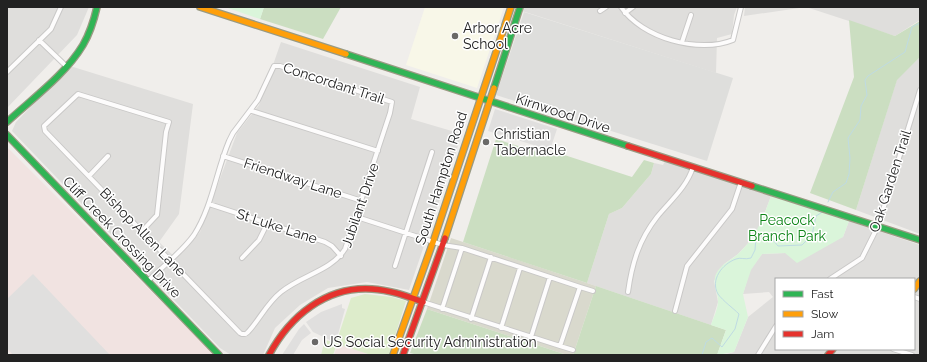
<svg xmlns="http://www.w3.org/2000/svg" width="927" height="362" font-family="Raleway,sans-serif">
	<rect width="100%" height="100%" fill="#f0eeeb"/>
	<path fill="#dfdedc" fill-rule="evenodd" d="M 7,7 L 89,7 L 77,35 L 7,108 Z
		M 523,7 L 737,7 L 734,15 L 732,34 L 717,38 L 716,73 L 522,11 Z
		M 745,7 L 806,7 L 744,16 Z
		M 806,7 L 920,7 L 920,20 L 895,36 Z
		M 281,42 L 420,87 L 411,119 L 462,134 L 409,290 L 367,282 L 328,288 L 300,305 L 275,328 L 263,355 L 231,355 L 220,348 L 12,131 L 16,122 L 70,66 L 193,104 L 179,214 L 159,242 L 176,258 L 200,232 L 237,133 L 259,105 Z
		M 920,57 L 920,234 L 856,210 L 897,79 Z
		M 665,161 L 771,196 L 759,228 L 752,239 L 738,254 L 724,264 L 714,281 L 718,302 L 711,325 L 587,283 L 609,214 L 622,208 L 651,174 L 654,163 L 663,165 Z
		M 849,221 L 920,245 L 920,355 L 723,355 L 734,352 L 748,317 L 773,297 L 769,292 L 743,294 L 750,270 L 762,254 L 785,253 L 843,237 ZM 776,279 L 914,279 L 914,349 L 776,349 Z"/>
	<path fill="#f1e3e1" d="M 7,147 L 215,355 L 12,355 L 7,350 Z
		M 338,344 L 371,355 L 334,355 Z"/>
	<path fill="#f8f7e8" d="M 425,7 L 504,7 L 477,88 L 406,65 Z"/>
	<path fill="#dededc" d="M 524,12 L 733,78 L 707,161 L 496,95 Z"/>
	<path fill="#d9d9cd" d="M 451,238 L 596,286 L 573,355 L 567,355 L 427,309 Z"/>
	<path fill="#ddeccb" d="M 365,294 L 392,297 L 406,301 L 389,355 L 371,355 L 337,344 L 333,355 L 321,355 L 325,340 L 336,343 L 351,298 Z"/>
	<path fill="#cbdec1" d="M 264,7 L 341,7 L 323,39 L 260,19 Z
		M 849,20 L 895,36 L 920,21 L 920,57 L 897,80 L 856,210 L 810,193 L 854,77 Z
		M 496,139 L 549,156 L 552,151 L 632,177 L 644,160 L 654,163 L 651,174 L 622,208 L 609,214 L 587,283 L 463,242 Z
		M 596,286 L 726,330 L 717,355 L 573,355 Z
		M 427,309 L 567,355 L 418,355 L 410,353 Z"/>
	<path fill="#daf5da" d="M 225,7 L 264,7 L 260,19 Z
		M 771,196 L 849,221 L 843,237 L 797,263 L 785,253 L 762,254 L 751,270 L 743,294 L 748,317 L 734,352 L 717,355 L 726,330 L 711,325 C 713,318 718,309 718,301 C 718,292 712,284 716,274 C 721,264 730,261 738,254 C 756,238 763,218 771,196 Z"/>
	<path fill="#e0dfde" d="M 495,109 L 557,129 L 550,150 L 488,131 Z
		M 33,274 L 110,355 L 13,355 L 7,348 L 7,299 Z
		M 342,304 L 342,308 L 345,309 L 337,338 L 334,337 L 332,341 L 313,332 L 306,322 L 321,312 Z
		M 304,324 L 311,333 L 302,340 L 293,355 L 282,355 L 299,329 Z"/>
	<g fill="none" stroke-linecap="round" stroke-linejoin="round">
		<path stroke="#bfdbe3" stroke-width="1" d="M 828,202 L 833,192 L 846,183 L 849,174 L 850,158 L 848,138 L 860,120 L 861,106 L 867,95 L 865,80 L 868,76 L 905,52 L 912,27 L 920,23
			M 702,355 L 706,342 L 712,338 L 722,347 L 735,329 L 739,314 C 733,308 723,301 718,294 C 710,280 722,264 736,259 C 740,257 745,260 751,258 L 755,250 L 756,237 L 768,234 L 778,246 L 802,245 L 812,235 L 816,216 L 824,211"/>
		<g stroke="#c9c8c7" stroke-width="6">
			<path id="street" d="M 621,7 C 642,38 699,54 733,40 L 741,7
				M 600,11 L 606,7
				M 625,13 L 633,7
				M 39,40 L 66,66
				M 682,42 L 691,15
				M 7,72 L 51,29 L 61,7
				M 252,111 L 378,151
				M 223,156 L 362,201
				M 89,176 L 108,156
				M 209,204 L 325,242 L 332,246 L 341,256
				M 357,217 L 443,245 L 462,248 L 580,287 L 560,346 L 423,302
				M 142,231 L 157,215 L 166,132 L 169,122 L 78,94 L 44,126 L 45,131 L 240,333 L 242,334 C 246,334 245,335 248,332 C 260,319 267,303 281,292 C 302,275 331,271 345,249 L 390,113 L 392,102 L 280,66 L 274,66 L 258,100 L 233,133 L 229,141 C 216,172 212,207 194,235 C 182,252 163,266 148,281
				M 242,258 L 259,240 L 267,224
				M 395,266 L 432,152
				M 830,279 L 862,258 L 878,226 L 920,90
				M 580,287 L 593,291
				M 628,292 C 632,263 639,240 657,217 C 670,201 687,187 693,167
				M 914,297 L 920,299
				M 442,309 L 462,248
				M 675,311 L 687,266 L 732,209 L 741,182
				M 471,319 L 491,257
				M 501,328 L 520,268
				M 531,337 L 550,277
				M 560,346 L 573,350
				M 893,349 L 912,355
				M 758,355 L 776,326"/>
		</g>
		<g stroke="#999a82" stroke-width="8">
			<path id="fast" d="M 346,54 L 628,146
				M 494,88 L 520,7
				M 7,122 C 33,98 65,75 83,45 C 90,33 94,20 97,7
				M 7,135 L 219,355
				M 752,186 L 920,240"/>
		</g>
		<g stroke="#999a82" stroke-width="8">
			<path id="slow" d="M 200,7 L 346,54
				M 445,238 L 494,88
				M 914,289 L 920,281
				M 393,355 L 433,242 L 511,7"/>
		</g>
		<g stroke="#999a82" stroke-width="8">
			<path id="jam" d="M 628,146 L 752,186
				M 269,355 C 290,316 326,286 372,289 C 390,290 406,296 423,302
				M 403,355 L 445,238
				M 828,355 L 833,349"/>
		</g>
		<use href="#street" stroke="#fdfcfc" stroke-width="4"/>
		<use href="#fast" stroke="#30b455" stroke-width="5.5"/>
		<use href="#slow" stroke="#ff9f0a" stroke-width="5.5"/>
		<use href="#jam" stroke="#e5322d" stroke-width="5.5"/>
	</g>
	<g fill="#6a6968" stroke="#fff" stroke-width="1.5">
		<circle cx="455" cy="36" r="4"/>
		<circle cx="486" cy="142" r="4"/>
		<circle cx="315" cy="342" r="4"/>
	</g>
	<g text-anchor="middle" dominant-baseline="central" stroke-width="3" stroke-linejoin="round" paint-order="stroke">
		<g font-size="14" fill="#222" stroke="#fff" text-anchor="start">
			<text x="463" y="28">Arbor Acre<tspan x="463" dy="16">School</tspan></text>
			<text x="494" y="134">Christian<tspan x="494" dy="16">Tabernacle</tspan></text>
			<text x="323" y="342">US Social Security Administration</text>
		</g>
		<g font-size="14" fill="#222" stroke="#fff">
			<text transform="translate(334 83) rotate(18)">Concordant Trail</text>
			<text transform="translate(563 113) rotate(18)">Kirnwood Drive</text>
			<text transform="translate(293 178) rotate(18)">Friendway Lane</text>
			<text transform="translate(441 178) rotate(-72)">South Hampton Road</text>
			<text transform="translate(890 181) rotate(-72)">Oak Garden Trail</text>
			<text transform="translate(360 205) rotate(-71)">Jubilant Drive</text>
			<text transform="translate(277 226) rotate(18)">St Luke Lane</text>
			<text transform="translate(143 232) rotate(46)">Bishop Allen Lane</text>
			<text transform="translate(122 237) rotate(46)">Cliff Creek Crossing Drive</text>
		</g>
		<g font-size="14" fill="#0c8416" stroke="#fff">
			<text x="787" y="220">Peacock<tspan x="787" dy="16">Branch Park</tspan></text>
		</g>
	</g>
	<rect width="927" height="362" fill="none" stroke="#222222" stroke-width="16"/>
	<rect x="775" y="278" width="140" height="72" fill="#ffffff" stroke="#a7a7a7"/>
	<rect x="783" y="291" width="20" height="6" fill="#30b455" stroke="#a7a7a7"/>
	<text x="811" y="298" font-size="12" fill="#222222">Fast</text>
	<rect x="783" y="311" width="20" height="6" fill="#ff9f0a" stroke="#a7a7a7"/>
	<text x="811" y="318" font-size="12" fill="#222222">Slow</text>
	<rect x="783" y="331" width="20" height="6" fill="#e5322d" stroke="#a7a7a7"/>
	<text x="811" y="338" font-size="12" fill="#222222">Jam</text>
</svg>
